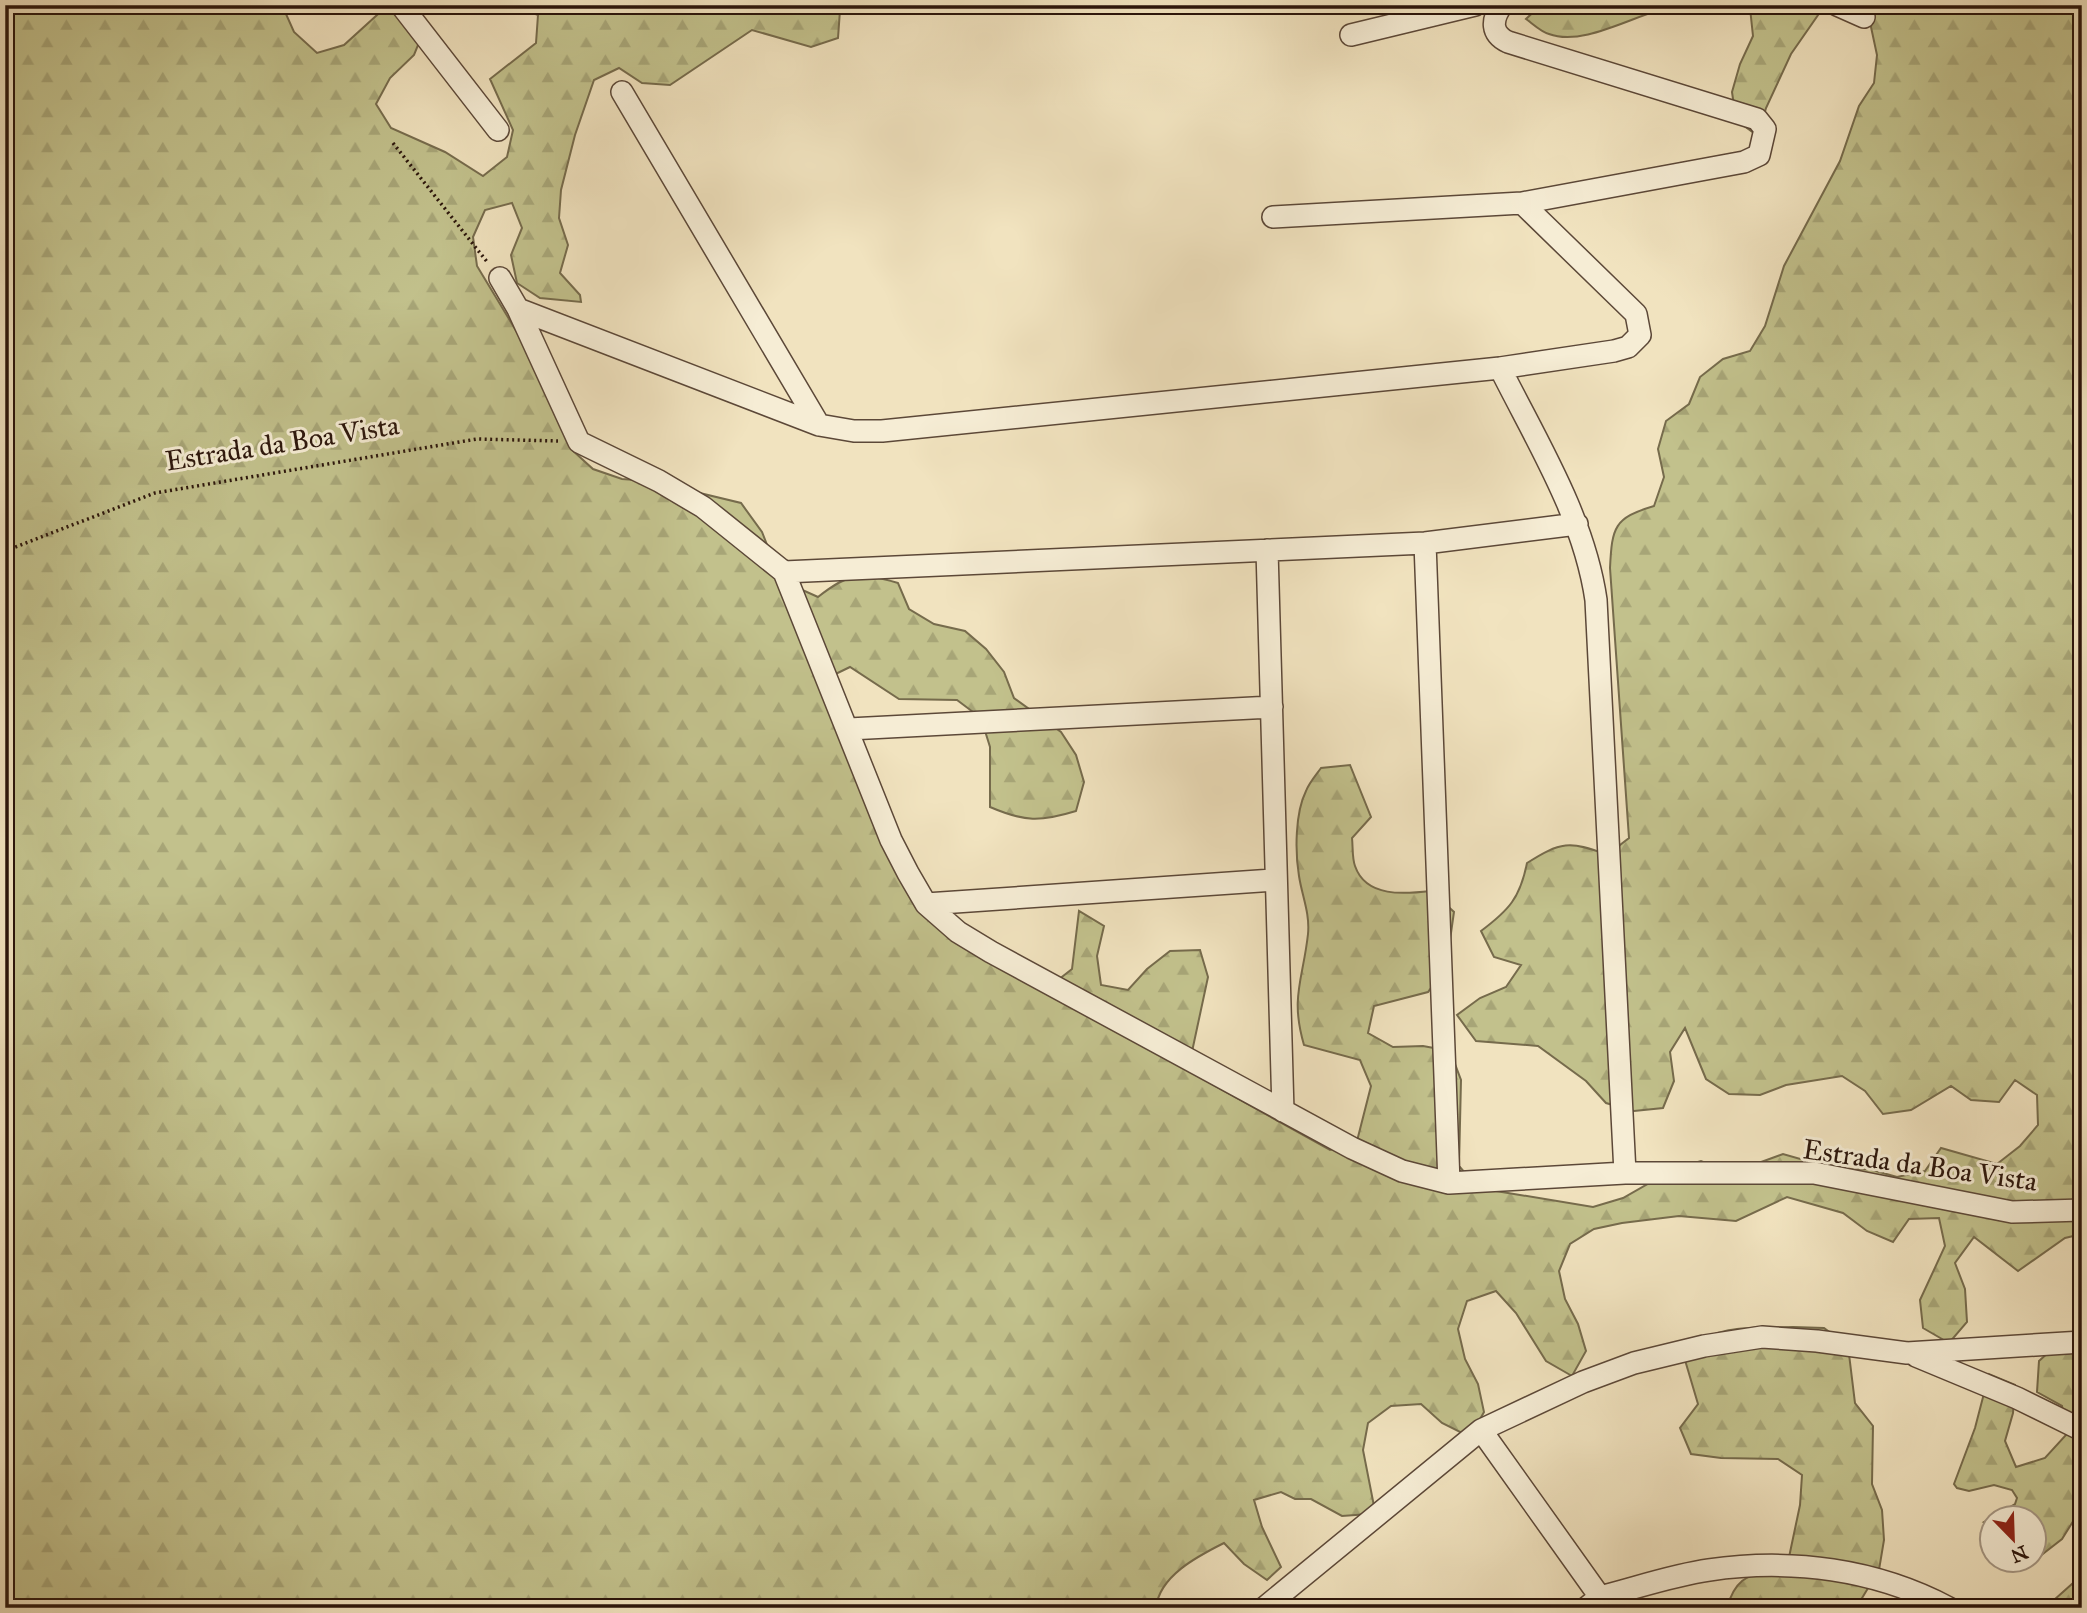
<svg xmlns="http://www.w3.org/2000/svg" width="2087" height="1613" font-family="'IM FELL Great Primer',serif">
	<defs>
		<pattern id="forest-firs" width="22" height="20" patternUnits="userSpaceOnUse" patternTransform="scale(1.75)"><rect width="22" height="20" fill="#c2c18c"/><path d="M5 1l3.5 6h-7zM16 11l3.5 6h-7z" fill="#a7a577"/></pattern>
	</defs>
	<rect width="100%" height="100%" fill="#f1e3bf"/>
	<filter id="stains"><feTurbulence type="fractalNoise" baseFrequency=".00286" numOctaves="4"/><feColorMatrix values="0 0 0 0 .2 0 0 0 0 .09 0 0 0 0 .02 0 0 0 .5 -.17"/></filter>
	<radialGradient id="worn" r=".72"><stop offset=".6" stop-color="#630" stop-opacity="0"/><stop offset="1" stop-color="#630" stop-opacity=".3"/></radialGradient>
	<path fill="url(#forest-firs)" stroke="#766b4c" stroke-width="2" d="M 5,5 L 282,5 L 294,32 L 317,53 L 344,45 L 388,5 L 418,5 L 425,28 L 414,55 L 390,78 L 376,104 L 391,128 L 445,152 L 483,176 L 507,157 L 513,130 L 490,79 L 536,43 L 538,15 L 514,5 L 836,5 L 840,10 L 838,38 L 811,47 L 752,30 L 670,85 L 642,83 L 619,68 L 594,80 L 575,135 L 561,190 L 559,218 L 568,245 L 560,273 L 580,295 L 581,302 L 540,298 L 517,283 L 511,255 L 522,228 L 512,203 L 485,210 L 473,237 L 477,266 L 538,367 L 572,450 L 593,469 L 622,479 L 650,481 L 741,503 L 762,532 L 773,560 L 789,584 L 818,597 C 850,572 860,572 898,583 L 909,609 L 934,624 L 965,631 L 986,649 L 1004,672 L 1014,698 L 1061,732 L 1076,755 L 1084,782 L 1076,811 C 1040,822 1025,822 990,807 L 990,747 L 981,718 L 957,700 L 899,699 L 850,667 L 823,680 L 900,863 L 974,943 L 1049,987 L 1072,969 L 1079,911 L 1104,926 L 1097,956 L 1101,985 L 1128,990 L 1147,969 L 1170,951 L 1200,950 L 1208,977 L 1190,1061 L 1210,1083 L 1330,1150 L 1357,1141 L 1371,1086 L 1360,1060 L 1304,1045 C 1290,997 1303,980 1308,934 C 1310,913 1302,896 1299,876 C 1295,852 1295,813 1306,791 C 1309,783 1316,775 1321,768 L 1350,765 L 1371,817 L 1352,838 C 1353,847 1352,858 1355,866 C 1366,898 1405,894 1431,891 L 1454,912 L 1446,968 L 1428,992 L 1374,1006 L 1368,1033 L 1393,1047 L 1423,1046 L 1450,1051 L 1461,1080 L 1459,1166 L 1478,1188 L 1593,1207 L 1623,1198 L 1674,1169 L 1701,1161 L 1731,1173 L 1783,1154 L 1839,1170 L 1869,1169 L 1897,1177 L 1925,1171 L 1941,1148 L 1997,1164 L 2020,1146 L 2038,1125 L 2037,1095 L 2015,1080 L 1999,1102 L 1971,1100 L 1951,1086 L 1911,1110 L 1883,1114 L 1865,1091 L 1842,1076 L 1786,1085 L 1760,1095 L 1729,1094 L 1706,1079 L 1685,1028 L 1670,1052 L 1674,1081 L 1663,1108 L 1634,1111 L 1606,1103 L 1586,1081 L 1538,1046 L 1476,1041 L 1457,1015 L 1480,998 L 1506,987 L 1521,965 L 1494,957 L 1481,931 C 1509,910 1520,898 1527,863 C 1560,842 1570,840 1607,855 L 1629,838 L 1610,568 C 1612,527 1614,518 1654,506 L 1664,477 L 1658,449 L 1666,421 L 1689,404 L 1700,377 L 1723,359 L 1750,351 L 1765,326 L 1784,266 L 1840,161 L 1859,106 L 1874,83 L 1877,55 L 1871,27 L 1875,5 L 2082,5 L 2082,1234 L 2065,1238 L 2018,1271 L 1974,1237 L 1955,1263 L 1965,1289 L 1967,1322 L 1949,1343 L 1923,1328 L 1920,1300 L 1945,1246 L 1939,1218 L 1909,1219 L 1893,1242 L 1867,1231 L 1843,1213 L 1787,1197 L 1736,1221 L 1679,1216 L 1622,1223 L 1594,1229 L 1570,1244 L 1559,1271 L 1565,1299 L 1578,1324 L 1586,1351 L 1572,1376 L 1546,1361 L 1516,1313 L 1496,1291 L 1467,1301 L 1458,1329 L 1465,1359 L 1478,1384 L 1484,1412 L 1470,1437 L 1442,1423 L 1421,1404 L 1391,1406 L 1368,1423 L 1363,1450 L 1374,1506 L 1369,1514 L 1342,1516 L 1311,1499 L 1295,1499 L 1281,1492 L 1254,1500 L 1262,1527 L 1281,1567 L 1267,1580 L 1244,1564 L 1224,1543 C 1198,1556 1159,1576 1156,1608 L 5,1608 Z
		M 1541,5 L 1680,5 C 1641,10 1586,48 1549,34 C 1541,32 1533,24 1526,19 Z
		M 1711,5 L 1825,5 L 1791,54 L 1766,108 L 1758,136 L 1736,120 L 1732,92 L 1740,64 L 1753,36 L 1750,8 Z
		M 1793,1327 L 1824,1328 L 1848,1346 L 1855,1403 L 1873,1426 L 1872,1484 L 1882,1510 L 1884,1540 L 1879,1570 L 1856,1608 L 1727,1608 C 1737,1571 1756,1576 1788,1562 L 1800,1505 L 1802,1475 L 1778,1459 L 1721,1458 L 1691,1454 L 1680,1428 L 1698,1404 L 1682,1350 C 1722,1324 1748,1328 1793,1327 Z
		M 2082,1333 L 2082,1507 L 2062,1539 L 2039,1557 L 2035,1556 L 2035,1518 L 1993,1518 L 1992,1525 L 1984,1522 L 2015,1504 L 2017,1498 L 2012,1490 L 1994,1485 L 1969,1491 L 1957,1488 L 1954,1484 L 1975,1428 L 1989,1374 L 2015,1385 L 2013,1413 L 2005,1441 L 2016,1467 L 2045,1458 L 2066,1435 L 2062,1406 L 2037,1392 L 2039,1361 L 2061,1341 Z
		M 2082,1575 L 2082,1608 L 2045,1608 Z"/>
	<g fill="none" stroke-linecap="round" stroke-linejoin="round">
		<g stroke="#5c4838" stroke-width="24">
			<path id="minor" d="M 401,5 L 498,130
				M 1837,5 L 1864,17
				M 1351,35 L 1475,5
				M 622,92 L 819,425
				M 1273,217 L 1522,203 L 1744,162 L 1759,155 L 1765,129 L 1757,119 L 1508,42 C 1491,34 1491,20 1502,5
				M 500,278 L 518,309 L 579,442 L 659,481 L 703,507 L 784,572 L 1425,543 L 1577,524
				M 518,309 L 819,425 L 854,431 L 882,431 L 1500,368 L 1614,351 L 1628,347 L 1640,335 L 1636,314 L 1522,203
				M 1500,368 C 1537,442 1584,517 1596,600 L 1625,1173
				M 1425,543 L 1449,1183
				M 1267,550 L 1283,1111
				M 784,572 L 891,840 L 908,873 L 926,904 L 958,932 L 991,952 L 1352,1148 L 1402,1171 L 1449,1183 L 1625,1173 L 1814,1173 L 2012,1212 L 2082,1210
				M 849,729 L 1272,707
				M 926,904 L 1274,880
				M 1916,1356 L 2017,1398 L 2082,1430
				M 1481,1430 L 1600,1597
				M 1264,1608 L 1481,1430 L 1583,1382 L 1634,1363 L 1704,1346 L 1762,1337 L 1817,1341 L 1907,1353 L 2082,1342
				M 1586,1608 L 1600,1597 C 1636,1588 1673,1575 1709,1570 C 1791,1558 1876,1569 1949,1608"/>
		</g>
		<path stroke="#2b150b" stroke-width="3.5" stroke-dasharray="2 3.5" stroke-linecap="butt" d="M 393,143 L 488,263
			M 5,551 L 155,493 L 477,439 L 558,441"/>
		<use href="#minor" stroke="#f6edd5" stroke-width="21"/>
	</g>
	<g text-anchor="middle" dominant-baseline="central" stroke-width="6" stroke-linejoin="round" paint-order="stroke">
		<g font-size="28" fill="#2b150b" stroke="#f6edd5">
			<text transform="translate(282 443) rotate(-9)">Estrada da Boa Vista</text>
			<text transform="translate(1920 1165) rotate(8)">Estrada da Boa Vista</text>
		</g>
	</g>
	<rect width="2087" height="1613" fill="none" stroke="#f1e3bf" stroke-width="28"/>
	<rect x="7" y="7" width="2073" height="1599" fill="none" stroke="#2b150b" stroke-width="3.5"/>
	<rect x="14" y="14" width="2059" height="1585" fill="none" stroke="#2b150b" stroke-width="2"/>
	<g transform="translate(2013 1539) rotate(157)"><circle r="33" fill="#f6edd5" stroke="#a59784" stroke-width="2"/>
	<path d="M0-5L12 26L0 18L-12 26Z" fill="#8f2418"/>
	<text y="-10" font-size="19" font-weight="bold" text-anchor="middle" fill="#2b150b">N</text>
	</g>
	<rect width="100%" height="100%" filter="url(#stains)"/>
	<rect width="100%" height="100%" fill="url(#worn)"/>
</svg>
